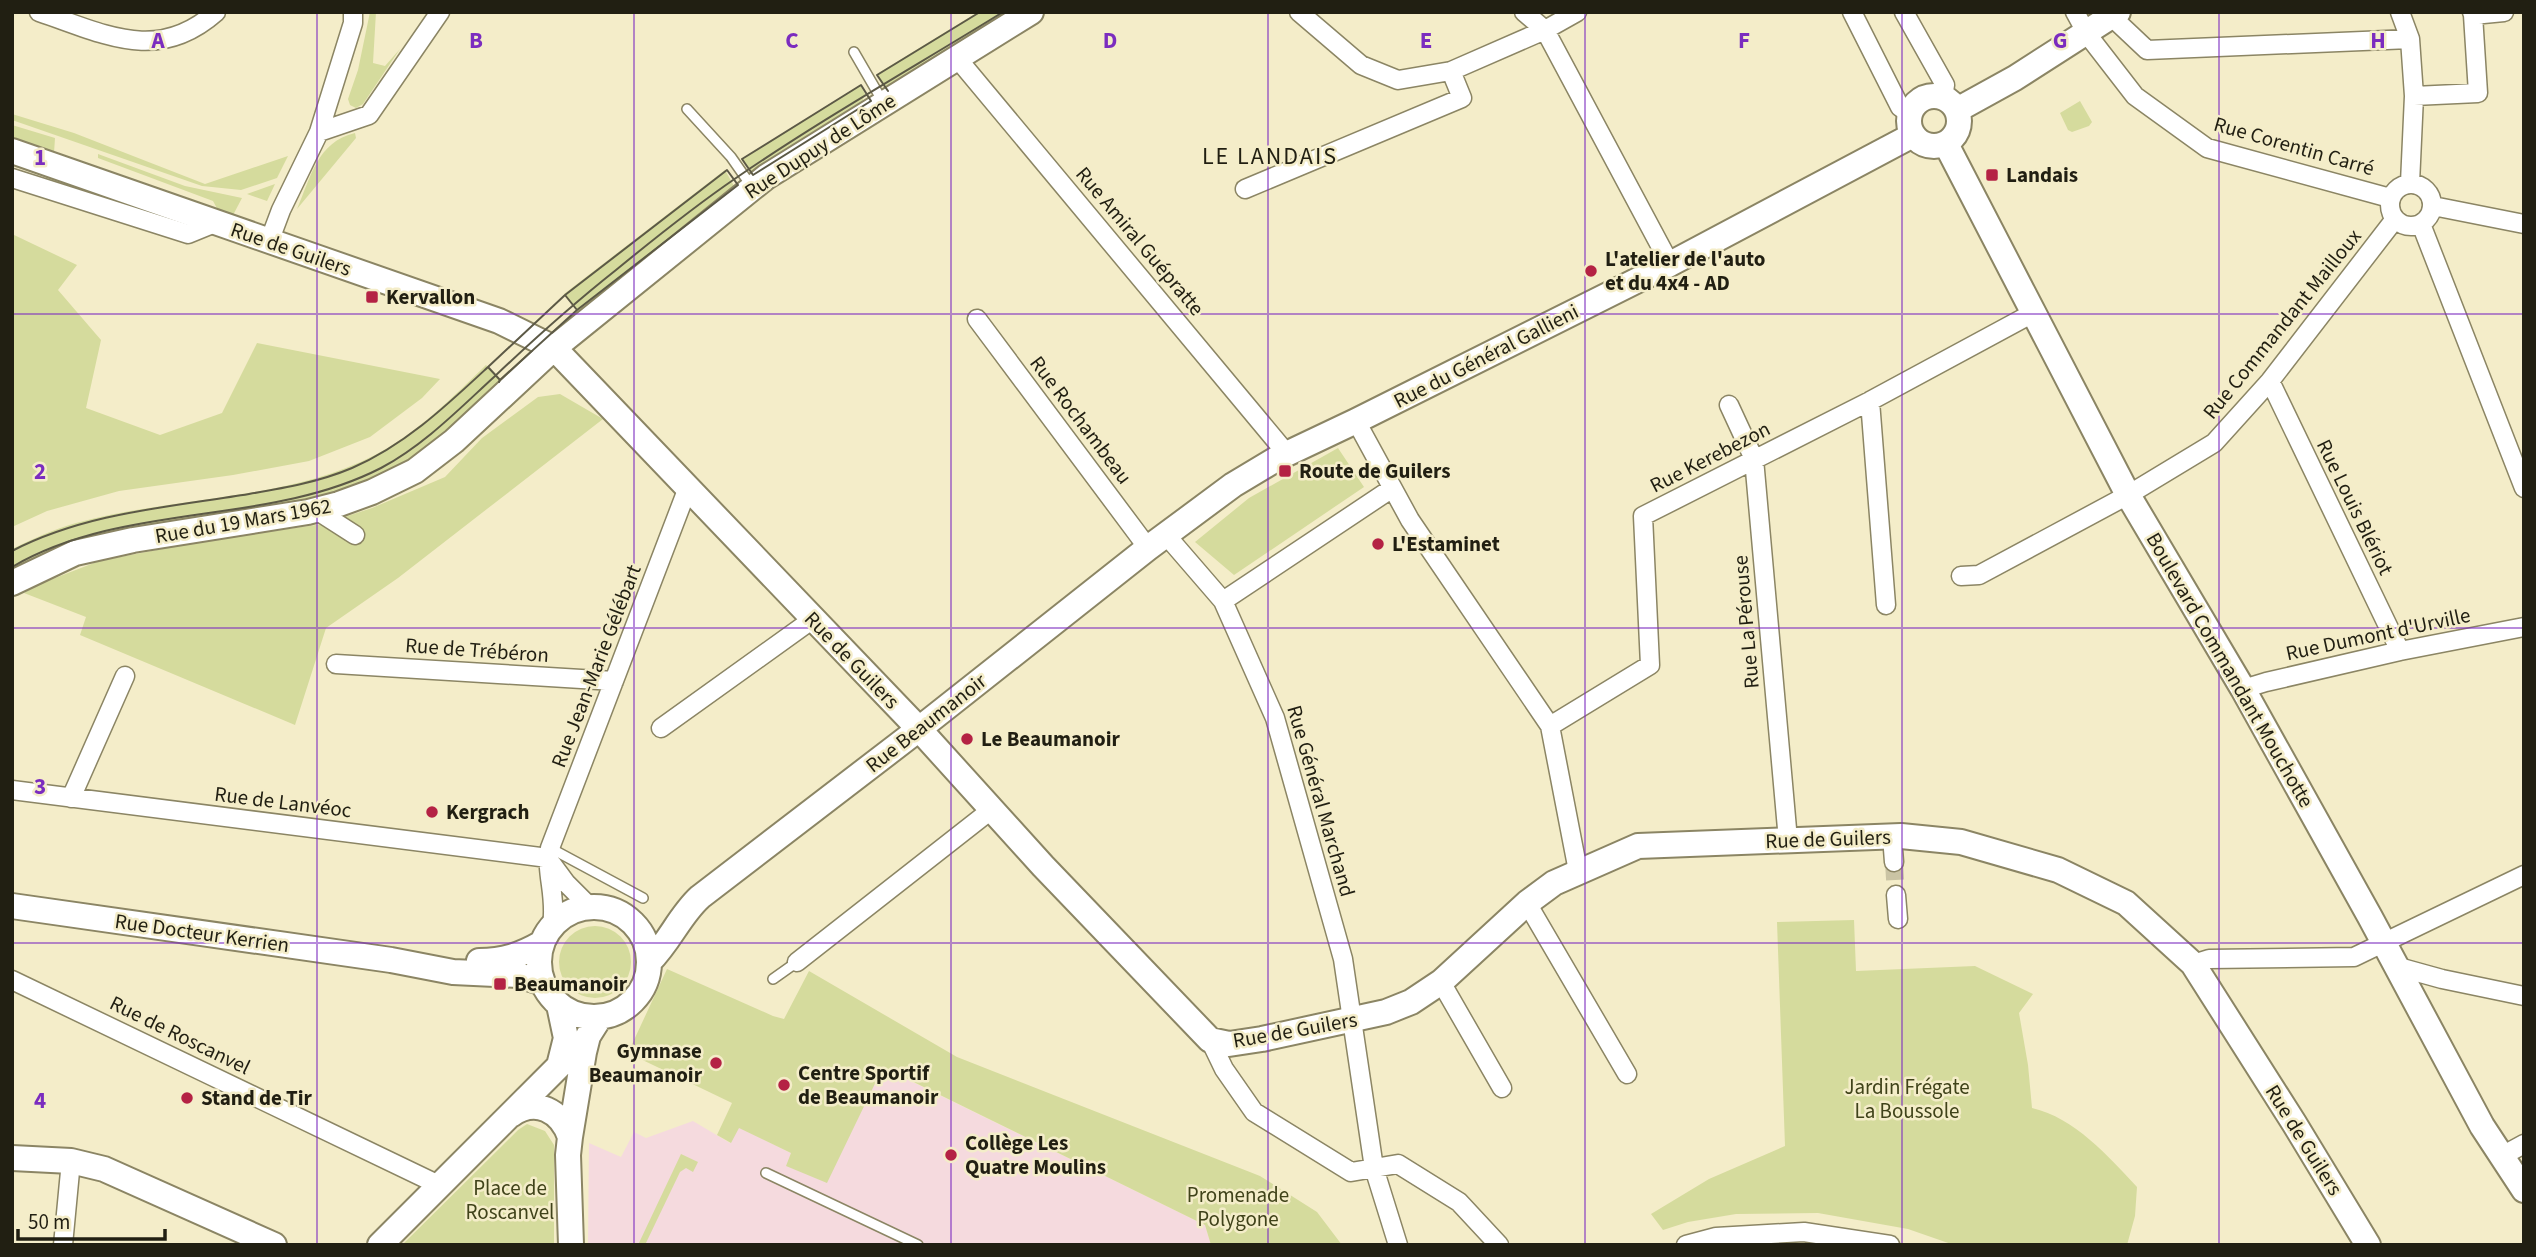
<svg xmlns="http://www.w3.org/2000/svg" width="2536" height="1257" font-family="'Source Sans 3',sans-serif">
	<rect width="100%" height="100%" fill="#f4edc9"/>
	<path fill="#f5dade" d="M 882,1067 L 1205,1225 L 1211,1245 L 588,1245 L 589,1143 L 621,1157 L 634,1132 L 646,1138 L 693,1121 L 730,1143 L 738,1127 L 791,1153 L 787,1166 Z"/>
	<path fill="#d5db9d" d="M 370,12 L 376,12 L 373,63 L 385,66 L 400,49 L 363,104 L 356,108 L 350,105 L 348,99 L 358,70 Z
		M 978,12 L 1020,12 L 889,88 L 884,87 L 877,74 Z
		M 860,85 L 865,94 L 860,107 L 755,172 L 750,171 L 742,159 Z
		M 2080,101 L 2092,122 L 2089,126 L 2072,132 L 2068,130 L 2060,113 Z
		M 12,114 L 74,133 L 205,184 L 288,156 L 277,178 L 241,190 L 202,186 L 12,120 Z
		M 12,125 L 55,138 L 54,153 L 12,138 Z
		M 355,133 L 356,138 L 297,209 C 311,177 317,142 355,133 Z
		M 98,154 L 185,186 L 242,198 L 232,217 L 219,212 L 213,201 L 98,158 Z
		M 725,170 L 734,186 L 733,191 L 680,231 L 580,313 L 564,294 Z
		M 46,176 L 185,225 L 45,179 Z
		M 275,184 L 267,201 L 247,194 Z
		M 12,234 L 77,265 L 58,290 L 101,340 L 86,408 L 160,435 L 222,413 L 257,343 L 440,379 L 422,398 L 370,437 L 309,461 L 233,475 L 119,491 L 47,511 L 12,527 Z
		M 486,365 L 506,386 L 449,439 L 367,489 L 12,577 L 12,549 C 33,539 54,529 76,523 C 174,496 283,502 375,455 C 417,433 452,398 486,365 Z
		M 560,394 L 603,419 L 398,578 L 326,628 L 295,725 L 80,635 L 86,617 L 24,593 L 37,585 L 99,561 L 204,541 L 323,524 L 372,508 L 445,477 L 482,438 L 538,397 Z
		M 1338,448 L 1364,487 L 1234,575 L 1195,542 L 1249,498 Z
		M 1854,920 L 1856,971 L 1975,966 L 2033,994 L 2019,1013 L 2028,1065 L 2032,1108 C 2075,1118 2108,1156 2137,1187 L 2135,1216 L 2127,1245 L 1954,1245 L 1908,1229 L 1818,1213 L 1736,1214 L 1688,1222 L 1663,1230 L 1651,1214 L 1709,1179 L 1785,1146 L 1777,922 Z
		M559 962a36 36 0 1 1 72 0a36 36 0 1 1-72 0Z
		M 667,969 L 773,1016 L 784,1019 L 809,971 L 957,1057 L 1260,1176 L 1317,1212 L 1342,1245 L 1211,1245 L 1205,1225 L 883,1067 L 827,1183 L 786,1166 L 791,1153 L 739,1128 L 731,1143 L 717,1135 L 732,1103 L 628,1053 Z
		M 527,1124 L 545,1131 L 554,1145 L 554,1245 L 402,1245 L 518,1130 Z
		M 681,1154 L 698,1162 L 693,1172 L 686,1168 L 680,1172 L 645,1245 L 638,1245 Z"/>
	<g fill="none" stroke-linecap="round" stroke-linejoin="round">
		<path stroke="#cac4a4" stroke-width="18" stroke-dasharray="18 9" stroke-linecap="butt" d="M 1894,862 L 1896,895"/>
		<g stroke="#8b8564" stroke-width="12">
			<path id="lane" d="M 854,52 L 883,102
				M 687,109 L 731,157 L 752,187
				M 550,848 L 643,898
				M 773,979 L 797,962
				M 766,1173 L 918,1245"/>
		</g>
		<g stroke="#8b8564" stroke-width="21">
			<path id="street" d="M 39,12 C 105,34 157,64 216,12
				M 1299,12 L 1361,65 L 1398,80 L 1451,71 L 1545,30 L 1577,12
				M 1524,12 L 1545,30 L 1670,264
				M 1852,12 L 1900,107 L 1909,113
				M 1904,12 L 1945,85 L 1943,97
				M 2075,12 L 2087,34 L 2135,96 L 2207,148 L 2390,198
				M 2400,12 L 2410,39 L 2414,96 L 2410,183
				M 2472,12 L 2473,15 L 2504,12
				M 2112,17 L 2147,50 L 2410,39
				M 957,58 L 1287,454
				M 2414,96 L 2478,93 L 2473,15
				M 319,132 L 369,115 L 440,12
				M 12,178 L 188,234 L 215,223
				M2390 205a21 21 0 1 1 42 0a21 21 0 1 1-42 0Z
				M 1245,189 L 1462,98 L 1451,71
				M 2433,206 L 2524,224
				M 2421,224 L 2524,488
				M 269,242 L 281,210 L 319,132 L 353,23 L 353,12
				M 977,319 L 1148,548
				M 2270,381 L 2400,651
				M 1870,401 L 1886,605
				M 1729,405 L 1754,459 L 1788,840
				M 1356,421 L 1410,520 L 1550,726 L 1578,871
				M 316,510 L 355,535
				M 1166,535 L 1223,601 L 1275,718 L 1343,959 L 1374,1168 L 1398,1245
				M 1961,576 L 1979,575 L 2128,495 L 2214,443 L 2270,381 L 2395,219
				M 1223,601 L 1391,489
				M 336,664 L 614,681
				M 2243,689 L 2266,682 L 2400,651 L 2524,627
				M 1550,726 L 1650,665 L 1643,516 L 1870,401 L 2033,313
				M 661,728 L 813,619
				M 12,790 L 548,858
				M 71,798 L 125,676
				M 1892,836 L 1894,862
				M 552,864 L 566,883 L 590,907
				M 1896,895 L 1898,919
				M 1527,903 L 1627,1074
				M 552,926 C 557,896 545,873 550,848 L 687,490
				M 797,962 L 991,810
				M 2193,964 L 2209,959 L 2354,957 L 2524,875
				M 2395,966 L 2442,979 L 2524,996
				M 12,980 L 441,1186
				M 1441,982 L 1502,1088
				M 1210,1040 L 1224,1069 L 1254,1112 L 1351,1172 L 1398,1164 L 1459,1202 L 1499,1245
				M 2502,1156 L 2524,1144
				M 63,1245 L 71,1161
				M 1686,1245 L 1716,1237 L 1804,1232 L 1890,1245"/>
		</g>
		<g stroke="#8b8564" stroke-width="28">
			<path id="secondary" d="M1909 121a25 25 0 1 1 50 0a25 25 0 1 1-50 0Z
				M 1957,110 L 2015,78 L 2118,12
				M 1946,144 L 2128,495 L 2243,689 L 2370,917 L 2482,1126 L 2524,1190
				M 12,151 L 499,321 L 554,348 L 919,729 L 1043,866 L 1210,1040 L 1229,1044 L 1262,1039 L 1386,1012 L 1411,1002 L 1441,982 L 1527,903 L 1554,883 L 1638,846 L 1901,836 L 1961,842 L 2058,870 L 2126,903 L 2193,964 L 2294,1123 L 2368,1245
				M 12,583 L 75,553 L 133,540 L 308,512 L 339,504 L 372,492 L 415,471 L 454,441 L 554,348 L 766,177 L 1031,12
				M 12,906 L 391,960 L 453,972 L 518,975 L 543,983
				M539 962a55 55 0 1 1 110 0a55 55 0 1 1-110 0Z
				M 479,961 C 504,961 521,955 542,943
				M 650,961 C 670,941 680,915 700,897 L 919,729 L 1148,548 L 1233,485 L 1278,458 L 1356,421 L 1670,264 L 1913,135
				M 511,1115 C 536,1097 561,1111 570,1137
				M 12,1158 L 71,1161 L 104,1169 L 274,1245
				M 380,1245 L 559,1066 L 566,1038 L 559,1005
				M 571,1245 L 568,1155 L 570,1137 L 584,1052 L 588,1036 L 600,1017"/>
		</g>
		<use href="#lane" stroke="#fff" stroke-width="9"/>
		<use href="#street" stroke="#fff" stroke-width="18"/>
		<use href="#secondary" stroke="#fff" stroke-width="24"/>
		<path stroke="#5c5946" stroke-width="2" d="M 861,85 L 871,101 L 753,175 L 742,159 Z
			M 888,91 L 877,75 L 980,12
			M 727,170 L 738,185 L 577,310 L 565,295 Z
			M 565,295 L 577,310 L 500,380 L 488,367 Z
			M 12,551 C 85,513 169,507 249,494 C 284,488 319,482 352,468 C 405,445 446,406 488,367 L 500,380 L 499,382
			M 12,567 C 125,501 266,527 381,468 C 424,445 458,410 494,377 C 533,340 573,304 616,270 C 655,238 695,206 736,178 C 822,119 914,67 1003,12"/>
	</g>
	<path fill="none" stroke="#7b2cbf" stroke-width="2" stroke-opacity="0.55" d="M 317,12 L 317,1245M 634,12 L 634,1245M 951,12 L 951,1245M 1268,12 L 1268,1245M 1585,12 L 1585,1245M 1902,12 L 1902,1245M 2219,12 L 2219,1245M 12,314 L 2524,314M 12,628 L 2524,628M 12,943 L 2524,943"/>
	<g fill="#b42244" stroke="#f4edc9" stroke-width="2.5">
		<rect x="1985" y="168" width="14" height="14" rx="3.5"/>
		<circle cx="1591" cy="271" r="7"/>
		<rect x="365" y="290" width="14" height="14" rx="3.5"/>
		<rect x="1278" y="464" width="14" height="14" rx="3.5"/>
		<circle cx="1378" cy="544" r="7"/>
		<circle cx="967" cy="739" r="7"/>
		<circle cx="432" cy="812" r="7"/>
		<rect x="493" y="977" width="14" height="14" rx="3.5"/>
		<circle cx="716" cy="1063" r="7"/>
		<circle cx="784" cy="1085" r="7"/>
		<circle cx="187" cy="1098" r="7"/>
		<circle cx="951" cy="1155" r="7"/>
	</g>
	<g text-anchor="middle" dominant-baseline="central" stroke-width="5" stroke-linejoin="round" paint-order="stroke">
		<g font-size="21" fill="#211f12" stroke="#f4edc9">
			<text transform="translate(820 146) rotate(-33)">Rue Dupuy de Lôme</text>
			<text transform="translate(2294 146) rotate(16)">Rue Corentin Carré</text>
			<text transform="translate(1140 241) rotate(50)">Rue Amiral Guépratte</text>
			<text transform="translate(291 249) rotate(19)">Rue de Guilers</text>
			<text transform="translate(2282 324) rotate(-51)">Rue Commandant Mailloux</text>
			<text transform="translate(1486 356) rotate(-27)">Rue du Général Gallieni</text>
			<text transform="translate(1081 420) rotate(53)">Rue Rochambeau</text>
			<text transform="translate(1710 457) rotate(-27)">Rue Kerebezon</text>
			<text transform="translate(2355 507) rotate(64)">Rue Louis Blériot</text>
			<text transform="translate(243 521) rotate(-10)">Rue du 19 Mars 1962</text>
			<text transform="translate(1746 622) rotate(-95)">Rue La Pérouse</text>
			<text transform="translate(2378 634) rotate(-12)">Rue Dumont d'Urville</text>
			<text transform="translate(477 650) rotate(4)">Rue de Trébéron</text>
			<text transform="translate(852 660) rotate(46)">Rue de Guilers</text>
			<text transform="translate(596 666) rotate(-69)">Rue Jean-Marie Gélébart</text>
			<text transform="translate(2230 670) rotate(60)">Boulevard Commandant Mouchotte</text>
			<text transform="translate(926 723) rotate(-38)">Rue Beaumanoir</text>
			<text transform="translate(1321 801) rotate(74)">Rue Général Marchand</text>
			<text transform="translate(283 802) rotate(7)">Rue de Lanvéoc</text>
			<text transform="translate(1828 839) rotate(-2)">Rue de Guilers</text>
			<text transform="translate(202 933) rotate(8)">Rue Docteur Kerrien</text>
			<text transform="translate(1295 1030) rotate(-10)">Rue de Guilers</text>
			<text transform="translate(180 1035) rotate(26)">Rue de Roscanvel</text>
			<text transform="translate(2304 1140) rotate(58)">Rue de Guilers</text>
		</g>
		<g font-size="21" font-weight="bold" fill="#211f12" stroke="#f4edc9" text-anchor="start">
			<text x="2006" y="175">Landais</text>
			<text x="1605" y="259">L'atelier de l'auto<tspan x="1605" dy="24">et du 4x4 - AD</tspan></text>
			<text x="386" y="297">Kervallon</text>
			<text x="1299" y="471">Route de Guilers</text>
			<text x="1392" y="544">L'Estaminet</text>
			<text x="981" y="739">Le Beaumanoir</text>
			<text x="446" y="812">Kergrach</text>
			<text x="514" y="984">Beaumanoir</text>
			<text x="702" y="1051" text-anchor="end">Gymnase<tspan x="702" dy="24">Beaumanoir</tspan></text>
			<text x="798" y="1073">Centre Sportif<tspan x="798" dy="24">de Beaumanoir</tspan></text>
			<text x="201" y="1098">Stand de Tir</text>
			<text x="965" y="1143">Collège Les<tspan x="965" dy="24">Quatre Moulins</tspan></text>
		</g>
		<g font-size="21" fill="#40431a" stroke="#f4edc9">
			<text x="1907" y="1087">Jardin Frégate<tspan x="1907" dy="24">La Boussole</tspan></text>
			<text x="510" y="1188">Place de<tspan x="510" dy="24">Roscanvel</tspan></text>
			<text x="1238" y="1195">Promenade<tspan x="1238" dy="24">Polygone</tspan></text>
		</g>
		<g font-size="24" letter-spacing="2" fill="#211f12" stroke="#f4edc9">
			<text x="1270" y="156">LE LANDAIS</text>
		</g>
	</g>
	<g font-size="23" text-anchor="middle" font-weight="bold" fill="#7b2cbf" stroke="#f4edc9" stroke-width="5" stroke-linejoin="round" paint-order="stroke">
		<text x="158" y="48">A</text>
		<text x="476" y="48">B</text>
		<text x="792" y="48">C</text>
		<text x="1110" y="48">D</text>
		<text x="1426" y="48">E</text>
		<text x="1744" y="48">F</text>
		<text x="2060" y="48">G</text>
		<text x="2378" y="48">H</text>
		<text x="40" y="165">1</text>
		<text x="40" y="479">2</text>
		<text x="40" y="794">3</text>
		<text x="40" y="1108">4</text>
	</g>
	<rect width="2536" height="1257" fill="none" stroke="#211f12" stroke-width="28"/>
	<path d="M18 1229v10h147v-10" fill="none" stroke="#211f12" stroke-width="3.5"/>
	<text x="28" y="1229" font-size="21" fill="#211f12" stroke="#f4edc9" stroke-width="5" paint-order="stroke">50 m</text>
</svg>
